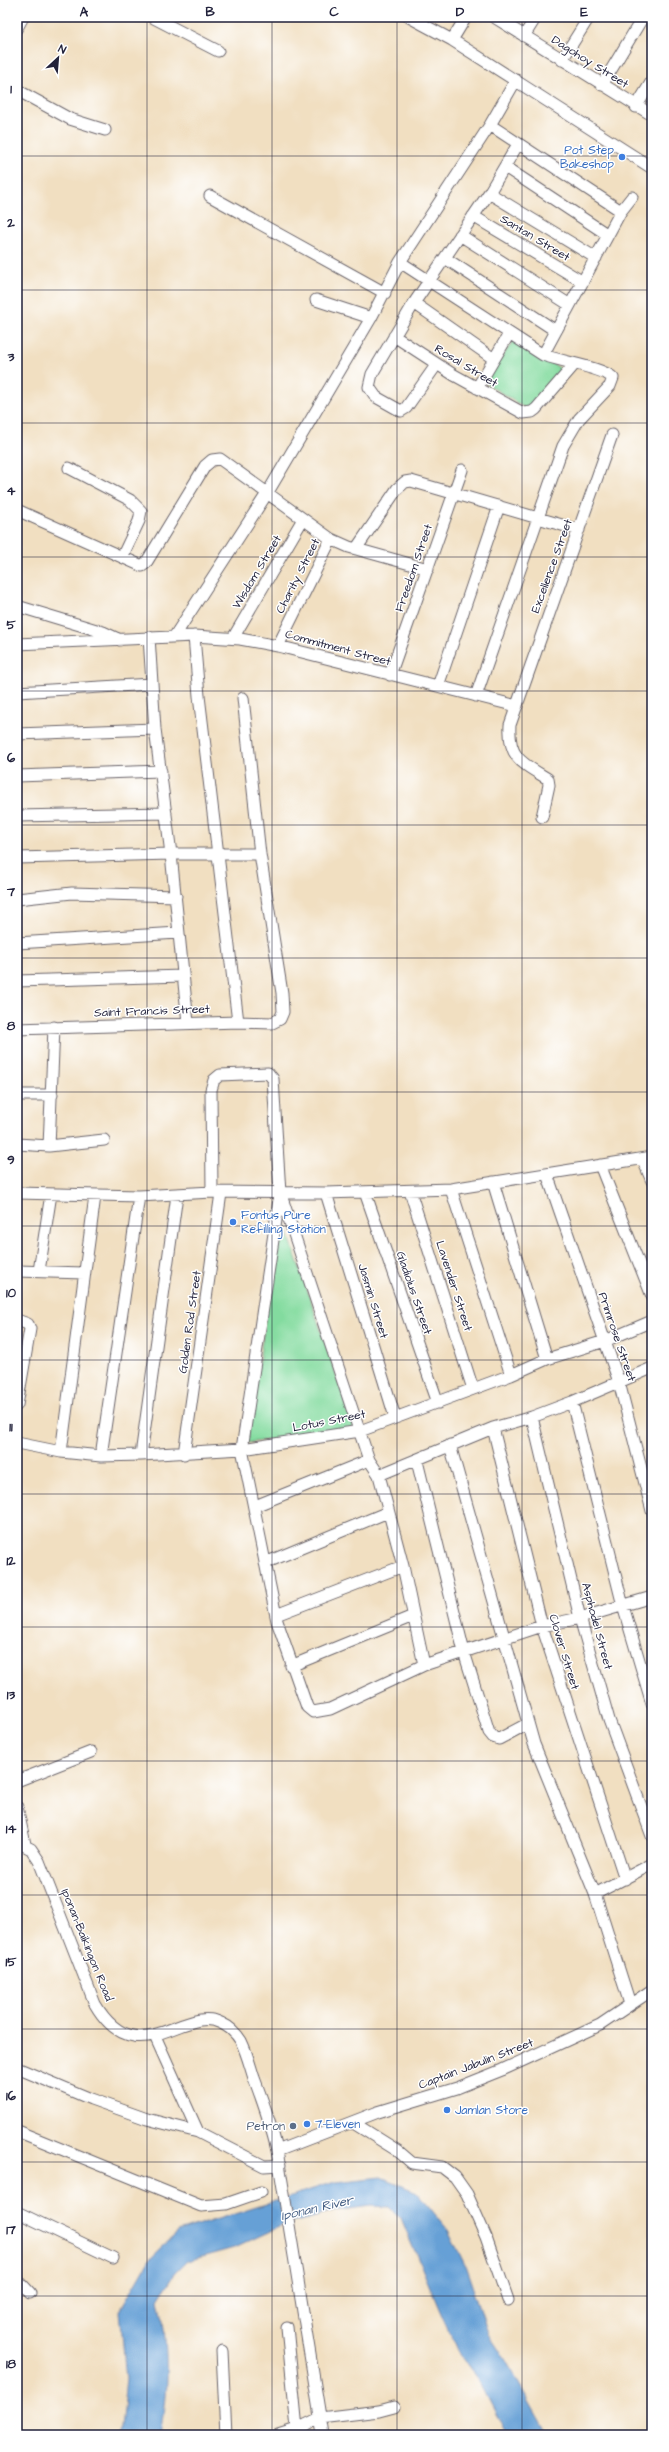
<svg xmlns="http://www.w3.org/2000/svg" width="669" height="2452" font-family="'Architects Daughter',sans-serif">
	<rect width="100%" height="100%" fill="#fff"/>
	<filter id="ink" filterUnits="userSpaceOnUse"><feTurbulence type="fractalNoise" baseFrequency=".025" numOctaves="2"/><feDisplacementMap in="SourceGraphic" scale="8" xChannelSelector="R" yChannelSelector="G"/><feConvolveMatrix kernelMatrix="1 2 1 2 8 2 1 2 1" color-interpolation-filters="sRGB"/></filter>
	<filter id="wash" filterUnits="userSpaceOnUse"><feTurbulence type="fractalNoise" baseFrequency=".012" numOctaves="4" result="noise"/><feDisplacementMap in="SourceGraphic" scale="16" xChannelSelector="R" yChannelSelector="G"/><feGaussianBlur stdDeviation="0.9" result="paint"/><feColorMatrix in="noise" values="0 0 0 0 0 0 0 0 0 0 0 0 0 0 0 0 0 1.4 0 .05"/><feComposite in="paint" operator="in"/></filter>
	<g filter="url(#wash)">
		<rect width="100%" height="100%" fill="#f1dfc1"/>
		<path fill="#83db9f" stroke="#527e6d" d="M 514,340 L 563,370 L 531,412 L 484,382 Z
			M 281,1213 L 354,1428 L 247,1443 Z"/>
		<path fill="#66a0d6" stroke="#446188" d="M 381,2177 L 417,2192 L 448,2230 L 465,2265 L 489,2335 L 505,2359 L 548,2435 L 507,2435 L 477,2377 L 460,2354 L 442,2316 L 401,2218 L 389,2207 L 370,2206 L 336,2211 L 281,2226 L 234,2248 L 187,2261 L 175,2273 L 159,2299 C 169,2346 168,2388 160,2435 L 117,2435 L 121,2427 L 126,2379 L 120,2311 L 150,2259 L 178,2232 L 335,2182 Z"/>
	</g>
	<g filter="url(#ink)">
		<g fill="none" stroke-linecap="round" stroke-linejoin="round">
			<g stroke="#6a646a" stroke-width="13">
				<path id="minor" d="M 152,17 L 218,51
					M 409,17 L 452,40 L 652,168
					M 494,17 L 652,115
					M 17,28 L 23,17
					M 524,36 L 536,17
					M 452,40 L 466,17
					M 562,60 L 589,17
					M 602,85 L 643,17
					M 17,90 L 70,119 L 105,130
					M 636,107 L 652,81
					M 490,125 L 621,211
					M 505,167 L 608,235
					M 489,193 L 596,258
					M 210,196 L 385,293
					M 473,216 L 583,282
					M 460,235 L 570,305
					M 445,258 L 556,331
					M 400,262 L 543,355 C 559,361 604,368 613,378 L 610,386 L 579,419 L 563,446 L 476,696
					M 316,300 L 371,318
					M 414,303 L 494,359
					M 394,336 L 454,375 L 523,413 L 532,412 L 536,409 L 574,365
					M 543,355 L 621,211 L 632,197
					M 437,364 L 406,408 L 401,411 L 376,397 L 369,387 L 372,374 L 414,303 L 489,193 L 518,144
					M 477,388 L 509,334
					M 69,468 L 130,500 L 141,511 L 139,521 L 122,557
					M 17,510 L 142,566 L 146,563 L 205,466 L 212,460 L 220,459 L 331,539 L 349,547 L 428,569
					M 356,549 L 397,489 L 405,482 L 411,481 L 579,530
					M 17,606 L 103,632 L 120,640
					M 194,636 L 199,696 L 238,1022
					M 149,637 L 155,729 L 171,854 L 188,1023
					M 174,637 L 268,492 L 371,318 L 400,262 L 490,125 L 516,80
					M 233,638 L 303,519
					M 17,644 L 194,636 L 240,639 L 278,646 L 517,706
					M 278,646 L 331,539
					M 390,675 L 462,470
					M 438,686 L 499,506
					M 17,692 L 151,684
					M 17,734 L 155,729
					M 17,776 L 161,771
					M 17,816 L 166,813
					M 542,817 L 549,785 L 548,779 C 522,763 508,758 510,725 L 612,435
					M 17,858 L 171,854 L 260,854
					M 17,899 L 72,893 L 176,896
					M 17,943 L 178,933
					M 17,981 L 183,976
					M 17,1029 L 238,1022 L 272,1023 L 280,1019 L 283,1012 L 282,993 L 260,854 L 243,698
					M 17,1095 L 52,1095
					M 17,1144 L 49,1146 L 104,1140
					M 49,1146 L 54,1027
					M 643,1160 L 652,1181
					M 600,1165 L 652,1296
					M 547,1174 L 619,1382 L 652,1511
					M 493,1182 L 547,1359
					M 451,1189 L 511,1375
					M 410,1191 L 473,1389
					M 212,1192 L 211,1090 L 214,1080 L 220,1075 L 268,1073 L 273,1079 L 280,1193 L 242,1449 L 277,1621 L 307,1707 L 313,1712 L 330,1709 L 424,1665 L 542,1626 L 580,1618 L 652,1597
					M 365,1192 L 438,1403
					M 17,1193 L 139,1196 L 212,1192 L 326,1193 L 451,1189 L 652,1157
					M 326,1193 L 395,1417
					M 281,1195 L 369,1460 L 379,1475 L 403,1566 L 424,1665
					M 17,1271 L 84,1273
					M 39,1271 L 51,1194
					M 17,1320 L 28,1324 L 30,1329 L 17,1405
					M 572,1402 L 623,1606 L 652,1704
					M 532,1417 L 580,1618 L 609,1720 L 652,1836
					M 493,1428 L 542,1626 L 625,1879
					M 17,1443 L 61,1452 L 101,1456 L 141,1455 L 242,1449 L 360,1431 L 511,1375 L 547,1359 L 605,1341 L 652,1321
					M 450,1445 L 534,1744 L 595,1894 L 630,2004
					M 61,1452 L 95,1196
					M 184,1454 L 221,1193
					M 141,1455 L 177,1195
					M 101,1456 L 139,1196
					M 417,1461 L 464,1652 L 489,1732 L 493,1737 L 499,1739 L 527,1724
					M 379,1475 L 493,1428 L 532,1417 L 572,1402 L 652,1368
					M 255,1506 L 369,1460
					M 265,1563 L 388,1512
					M 276,1615 L 403,1566
					M 291,1666 L 413,1616
					M 17,1781 L 91,1752
					M 17,1807 L 25,1844
					M 17,1842 L 31,1849 L 39,1861 L 95,2004 C 137,2076 185,2003 221,2023 C 230,2027 236,2033 241,2041 C 247,2053 250,2066 254,2078 C 263,2102 272,2126 277,2151 L 323,2435
					M 595,1894 L 652,1864
					M 155,2036 L 198,2132
					M 17,2068 L 91,2099 L 147,2119 L 198,2132 L 264,2166 L 280,2165
					M 352,2122 L 398,2151 L 412,2163 L 442,2167 L 455,2177 L 467,2194 L 486,2237 L 508,2300
					M 17,2131 L 201,2206 L 226,2204 L 261,2192
					M 277,2151 L 378,2112 L 457,2088 L 502,2070 L 600,2025 L 652,1990
					M 17,2212 L 113,2258
					M 17,2279 L 30,2293
					M 287,2327 L 297,2429 L 320,2418 L 379,2411 L 394,2407
					M 222,2351 L 226,2435
					M 278,2435 L 297,2429"/>
			</g>
			<use href="#minor" stroke="#fff" stroke-width="11"/>
		</g>
	</g>
	<path fill="none" stroke="#22223b" stroke-width="1" stroke-opacity="0.55" d="M 147,17 L 147,2435M 272,17 L 272,2435M 397,17 L 397,2435M 522,17 L 522,2435M 17,156 L 652,156M 17,290 L 652,290M 17,423 L 652,423M 17,557 L 652,557M 17,691 L 652,691M 17,825 L 652,825M 17,958 L 652,958M 17,1092 L 652,1092M 17,1226 L 652,1226M 17,1360 L 652,1360M 17,1494 L 652,1494M 17,1627 L 652,1627M 17,1761 L 652,1761M 17,1895 L 652,1895M 17,2029 L 652,2029M 17,2162 L 652,2162M 17,2296 L 652,2296"/>
	<g fill="#3f7fe0" stroke="#fff" stroke-width="1.5">
		<circle cx="622" cy="157" r="4"/>
		<circle cx="233" cy="1222" r="4"/>
		<circle cx="447" cy="2110" r="4"/>
		<circle cx="307" cy="2124" r="4"/>
	</g>
	<circle fill="#5c6f8a" stroke="#fff" stroke-width="1.5" cx="293" cy="2126" r="4"/>
	<g text-anchor="middle" dominant-baseline="central" stroke-width="3" stroke-linejoin="round" paint-order="stroke">
		<g font-size="12" fill="#22223b" stroke="#fff">
			<text transform="translate(590 62) rotate(32)">Dagohoy Street</text>
			<text transform="translate(535 238) rotate(31)">Santan Street</text>
			<text transform="translate(466 366) rotate(31)">Rosal Street</text>
			<text transform="translate(552 566) rotate(-70)">Excellence Street</text>
			<text transform="translate(414 568) rotate(-71)">Freedom Street</text>
			<text transform="translate(257 572) rotate(-59)">Wisdom Street</text>
			<text transform="translate(298 576) rotate(-63)">Charity Street</text>
			<text transform="translate(338 648) rotate(15)">Commitment Street</text>
			<text transform="translate(152 1011) rotate(-2)">Saint Francis Street</text>
			<text transform="translate(454 1286) rotate(72)">Lavender Street</text>
			<text transform="translate(414 1293) rotate(71)">Gladiolus Street</text>
			<text transform="translate(373 1301) rotate(73)">Jasmin Street</text>
			<text transform="translate(190 1322) rotate(-82)">Golden Rod Street</text>
			<text transform="translate(617 1337) rotate(71)">Primrose Street</text>
			<text transform="translate(329 1421) rotate(-11)">Lotus Street</text>
			<text transform="translate(597 1626) rotate(75)">Asphodel Street</text>
			<text transform="translate(564 1652) rotate(73)">Clover Street</text>
			<text transform="translate(87 1945) rotate(68)">Iponan-Baikingon Road</text>
			<text transform="translate(476 2064) rotate(-21)">Captain Jabulin Street</text>
		</g>
		<g font-size="12" fill="#366cbe" stroke="#fff" text-anchor="start">
			<text x="614" y="150" text-anchor="end">Pot Step<tspan x="614" dy="14">Bakeshop</tspan></text>
			<text x="241" y="1215">Fontus Pure<tspan x="241" dy="14">Refilling Station</tspan></text>
			<text x="455" y="2110">Jamlan Store</text>
			<text x="315" y="2124">7-Eleven</text>
		</g>
		<g font-size="12" fill="#4e5e75" stroke="#fff" text-anchor="end">
			<text x="285" y="2126">Petron</text>
		</g>
		<g font-size="13" font-style="italic" fill="#415b81" stroke="#fff">
			<text transform="translate(317 2208) rotate(-13)">Iponan River</text>
		</g>
	</g>
	<rect width="669" height="2452" fill="none" stroke="#fff" stroke-width="44"/>
	<g transform="translate(58 58) rotate(26)" stroke="#ffffff" stroke-width="3" paint-order="stroke">
	<path d="M0-3L7 15L0 10L-7 15Z" fill="#22223b"/>
	<text y="-6" font-size="11" font-weight="bold" text-anchor="middle" fill="#22223b">N</text>
	</g>
	<rect x="22" y="22" width="625" height="2408" fill="none" stroke="#22223b" stroke-width="1.5"/>
	<g font-size="13" text-anchor="middle" font-weight="bold" fill="#22223b">
		<text x="84" y="16">A</text>
		<text x="210" y="16">B</text>
		<text x="334" y="16">C</text>
		<text x="460" y="16">D</text>
		<text x="584" y="16">E</text>
		<text x="11" y="93">1</text>
		<text x="11" y="227">2</text>
		<text x="11" y="361">3</text>
		<text x="11" y="495">4</text>
		<text x="11" y="629">5</text>
		<text x="11" y="762">6</text>
		<text x="11" y="896">7</text>
		<text x="11" y="1030">8</text>
		<text x="11" y="1164">9</text>
		<text x="11" y="1297">10</text>
		<text x="11" y="1431">11</text>
		<text x="11" y="1565">12</text>
		<text x="11" y="1699">13</text>
		<text x="11" y="1833">14</text>
		<text x="11" y="1966">15</text>
		<text x="11" y="2100">16</text>
		<text x="11" y="2234">17</text>
		<text x="11" y="2368">18</text>
	</g>
</svg>
